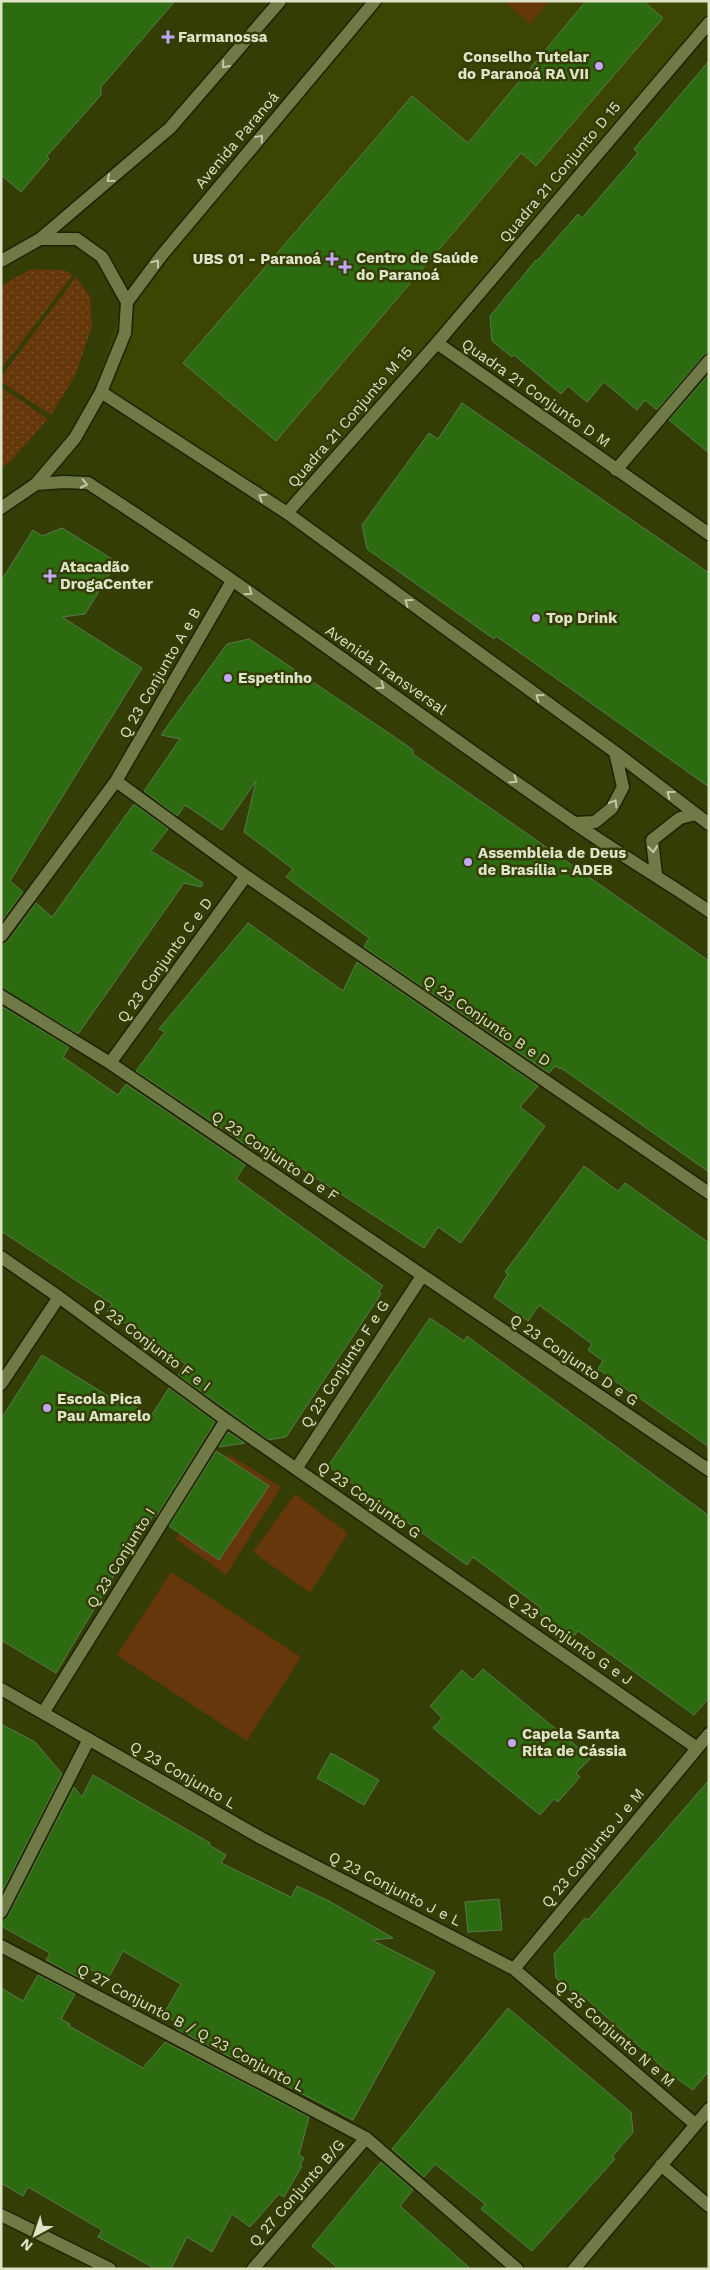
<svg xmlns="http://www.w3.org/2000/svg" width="710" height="2270" font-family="'Work Sans',sans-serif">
	<defs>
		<pattern id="grass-dots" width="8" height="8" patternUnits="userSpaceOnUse" patternTransform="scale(1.25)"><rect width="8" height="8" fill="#65370b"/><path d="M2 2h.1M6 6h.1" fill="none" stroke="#7b542d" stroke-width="1.8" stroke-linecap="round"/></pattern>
	</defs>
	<rect width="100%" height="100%" fill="#343d05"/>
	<path fill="#3c4502" d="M 381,1 L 709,1 L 709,21 L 287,513 L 92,396 L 121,310 Z"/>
	<path fill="url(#grass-dots)" d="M 31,269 L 64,270 L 73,275 L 1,369 L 1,286 Z
		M 76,277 L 90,296 L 92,326 L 75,376 L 51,415 L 1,382 L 1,377 Z
		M 1,387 L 48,419 L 9,463 L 1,467 Z"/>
	<path fill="#65370b" d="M 504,1 L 549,1 L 530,24 Z
		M 228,1454 L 281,1487 L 226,1575 L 176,1539 Z
		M 295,1494 L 348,1533 L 310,1593 L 253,1552 Z
		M 171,1572 L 301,1657 L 247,1741 L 117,1655 Z"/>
	<path fill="#2d6b10" stroke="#58794e" d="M 1,1 L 175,1 L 101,87 L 101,95 L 47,156 L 49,159 L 21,192 L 1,175 Z
		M 586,1 L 643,1 L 663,18 L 536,166 L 521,153 L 276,441 L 183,363 L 412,96 L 468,143 Z
		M 709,61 L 709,353 L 703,356 L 657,410 L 645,400 L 637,410 L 604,382 L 587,402 L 568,386 L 561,394 L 514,355 L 512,357 L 492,341 L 490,316 L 536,260 L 537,261 L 578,214 L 582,218 L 638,153 L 634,149 Z
		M 709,374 L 709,453 L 669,420 Z
		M 462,403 L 709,573 L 709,787 L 567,686 L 496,636 L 494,639 L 367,549 L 362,525 L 429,433 L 438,439 Z
		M 62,528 L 117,562 L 85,614 L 62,617 L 142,668 L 10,881 L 23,892 L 1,922 L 1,581 L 33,530 L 42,536 Z
		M 249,639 L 396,738 L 413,750 L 413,754 L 709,961 L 709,1172 L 561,1068 L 560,1069 L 555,1066 L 549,1073 L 364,947 L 369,938 L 286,877 L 293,869 L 244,832 L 256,781 L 222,830 L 185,805 L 177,816 L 144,791 L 180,739 L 161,735 L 227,644 Z
		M 134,804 L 168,829 L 151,851 L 203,883 L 201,887 L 184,883 L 78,1034 L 1,988 L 1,944 L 8,941 L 36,903 L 52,917 Z
		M 248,923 L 343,991 L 357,962 L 538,1086 L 520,1107 L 545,1126 L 461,1243 L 438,1227 L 424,1248 L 261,1142 L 255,1151 L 136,1071 L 165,1032 L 159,1029 Z
		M 1,1006 L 69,1047 L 63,1057 L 118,1095 L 126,1084 L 245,1165 L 236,1179 L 383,1286 L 379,1291 L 381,1294 L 286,1437 L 268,1440 L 231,1413 L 178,1375 L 185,1364 L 145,1333 L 139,1332 L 107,1311 L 112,1304 L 1,1231 Z
		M 584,1166 L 618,1191 L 625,1183 L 709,1243 L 709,1447 L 598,1369 L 603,1361 L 588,1350 L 592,1344 L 539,1305 L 528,1321 L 494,1297 L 508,1274 L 505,1272 Z
		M 430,1318 L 464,1341 L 467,1336 L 709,1516 L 709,1698 L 694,1715 L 578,1631 L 573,1637 L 538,1613 L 541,1608 L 473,1557 L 467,1565 L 328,1466 Z
		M 42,1355 L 116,1401 L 119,1397 L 151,1416 L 169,1388 L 215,1422 L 156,1517 L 153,1516 L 126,1559 L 125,1557 L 56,1673 L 1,1640 L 1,1419 Z
		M 228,1432 L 245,1443 L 219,1447 Z
		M 216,1451 L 269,1486 L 219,1560 L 169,1526 Z
		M 483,1669 L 591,1758 L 576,1773 L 580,1777 L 558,1802 L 554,1799 L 540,1815 L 433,1728 L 442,1718 L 430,1706 L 462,1670 L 473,1680 Z
		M 1,1724 L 35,1742 L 62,1774 L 1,1894 Z
		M 331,1753 L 379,1780 L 364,1805 L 317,1778 Z
		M 93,1775 L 210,1843 L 209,1845 L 226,1855 L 221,1863 L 291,1897 L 297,1886 L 329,1901 L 393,1938 L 372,1940 L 435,1972 L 353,2120 L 176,2029 L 180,2024 L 163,2015 L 181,1984 L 123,1951 L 108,1979 L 90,1969 L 83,1980 L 46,1960 L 50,1953 L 1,1926 L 1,1920 L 8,1916 L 74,1787 L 82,1797 Z
		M 709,1780 L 709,2071 L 693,2090 L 669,2073 L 581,1994 L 578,1997 L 556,1978 L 554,1954 L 585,1918 L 588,1920 Z
		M 499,1899 L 502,1930 L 468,1932 L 465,1902 Z
		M 38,1975 L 75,1994 L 61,2019 L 70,2024 L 69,2026 L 143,2068 L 165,2042 L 309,2117 L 299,2155 L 304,2158 L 300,2165 L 302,2166 L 284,2197 L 279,2194 L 250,2227 L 232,2214 L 212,2252 L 187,2237 L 171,2269 L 156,2269 L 98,2237 L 102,2230 L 28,2187 L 23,2196 L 1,2183 L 1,1988 L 23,2001 Z
		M 508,2008 L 631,2112 L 633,2132 L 612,2157 L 615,2159 L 532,2251 L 481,2209 L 485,2204 L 435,2164 L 424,2177 L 392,2149 Z
		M 381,2162 L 413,2190 L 400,2206 L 471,2269 L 339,2269 L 312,2246 Z"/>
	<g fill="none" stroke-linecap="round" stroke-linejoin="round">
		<g stroke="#1d2200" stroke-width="15">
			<path id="street" d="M 437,343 L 709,534
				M 616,470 L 709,361
				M 287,513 L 437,343 L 709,23
				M 116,781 L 246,876 L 709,1193
				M 1,936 L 116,781 L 232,581
				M 1,996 L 110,1063 L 709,1470
				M 110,1063 L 246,876
				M 1,1257 L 59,1297 L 226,1420 L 697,1748
				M 1,1384 L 59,1297
				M 296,1469 L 422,1276
				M 1,1689 L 261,1838 L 514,1969 L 695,2124
				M 43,1713 L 226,1420
				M 1,1912 L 89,1739
				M 1,1946 L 366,2138 L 517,2269
				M 514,1969 L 709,1734
				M 661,2165 L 709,2206
				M 1,2215 L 110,2269
				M 253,2269 L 366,2138
				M 574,2269 L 709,2109"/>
		</g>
		<g stroke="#1d2200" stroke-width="15">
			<path id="secondary" d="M 40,239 L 170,128 L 280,1
				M 1,261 L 40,239 L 77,239 L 102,257 L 127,302 L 125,333 L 101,392 L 75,438 L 36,484 L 1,508
				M 127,302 L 162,255 L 375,1
				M 101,392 L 287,513 L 615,752 L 709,824
				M 36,484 L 64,482 L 88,483 C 254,590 410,710 573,822 C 617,853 664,880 709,911
				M 574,823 L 595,822 L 612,808 L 623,787 L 615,752
				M 656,874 L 652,840 L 680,818 L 696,814"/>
		</g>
		<use href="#street" stroke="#707a46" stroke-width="12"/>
		<use href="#secondary" stroke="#707a46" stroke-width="12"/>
	</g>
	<defs><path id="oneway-chevron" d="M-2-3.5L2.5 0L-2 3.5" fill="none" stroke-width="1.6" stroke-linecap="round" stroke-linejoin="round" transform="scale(1.25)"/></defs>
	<g stroke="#c2caa8">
		<use href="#oneway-chevron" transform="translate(225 65) rotate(131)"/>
		<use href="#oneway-chevron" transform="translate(260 138) rotate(-50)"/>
		<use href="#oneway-chevron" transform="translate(110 179) rotate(140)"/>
		<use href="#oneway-chevron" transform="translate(156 263) rotate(-53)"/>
		<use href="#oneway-chevron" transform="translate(84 484) rotate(12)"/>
		<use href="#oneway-chevron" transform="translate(262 497) rotate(-147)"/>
		<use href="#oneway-chevron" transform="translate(249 592) rotate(35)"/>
		<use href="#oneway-chevron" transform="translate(408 602) rotate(-144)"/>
		<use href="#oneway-chevron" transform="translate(381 686) rotate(35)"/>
		<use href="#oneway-chevron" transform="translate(539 697) rotate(-144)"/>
		<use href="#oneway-chevron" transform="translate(514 780) rotate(35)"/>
		<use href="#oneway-chevron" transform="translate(670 794) rotate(-143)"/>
		<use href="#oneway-chevron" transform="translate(614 803) rotate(-59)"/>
		<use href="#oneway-chevron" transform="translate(653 849) rotate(84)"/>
	</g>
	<g fill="#c0a8f4" stroke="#343d05" stroke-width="2">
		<path d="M165.5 29.5h5v5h5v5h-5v5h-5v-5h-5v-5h5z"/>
		<circle cx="599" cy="66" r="5"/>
		<path d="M329.5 251.5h5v5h5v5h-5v5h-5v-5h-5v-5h5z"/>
		<path d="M342.5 259.5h5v5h5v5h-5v5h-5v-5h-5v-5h5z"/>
		<path d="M47.5 568.5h5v5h5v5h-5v5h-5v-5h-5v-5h5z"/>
		<circle cx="536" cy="618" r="5"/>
		<circle cx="228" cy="678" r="5"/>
		<circle cx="468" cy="862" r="5"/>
		<circle cx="47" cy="1408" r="5"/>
		<circle cx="512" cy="1743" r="5"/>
	</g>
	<g text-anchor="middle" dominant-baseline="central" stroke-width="5" stroke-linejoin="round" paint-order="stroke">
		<g font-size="15" font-weight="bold" fill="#dde4c8" stroke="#343d05" text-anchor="start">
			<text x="178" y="37">Farmanossa</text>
			<text x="589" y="57" text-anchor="end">Conselho Tutelar<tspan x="589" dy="17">do Paranoá RA VII</tspan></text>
			<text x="356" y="258">Centro de Saúde<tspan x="356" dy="17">do Paranoá</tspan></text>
			<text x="321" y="259" text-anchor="end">UBS 01 - Paranoá</text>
			<text x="60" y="567">Atacadão<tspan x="60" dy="17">DrogaCenter</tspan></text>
			<text x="546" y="618">Top Drink</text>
			<text x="238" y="678">Espetinho</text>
			<text x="478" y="853">Assembleia de Deus<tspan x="478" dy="17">de Brasília - ADEB</tspan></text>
			<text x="57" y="1399">Escola Pica<tspan x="57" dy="17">Pau Amarelo</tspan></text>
			<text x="522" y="1734">Capela Santa<tspan x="522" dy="17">Rita de Cássia</tspan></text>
		</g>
		<g font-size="15" fill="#dde4c8" stroke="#343d05">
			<text transform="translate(237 140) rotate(-50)">Avenida Paranoá</text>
			<text transform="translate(560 172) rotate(-50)">Quadra 21 Conjunto D 15</text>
			<text transform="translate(536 393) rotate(35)">Quadra 21 Conjunto D M</text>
			<text transform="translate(350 417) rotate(-49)">Quadra 21 Conjunto M 15</text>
			<text transform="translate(386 670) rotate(35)">Avenida Transversal</text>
			<text transform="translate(160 673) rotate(-60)">Q 23 Conjunto A e B</text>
			<text transform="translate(165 960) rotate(-54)">Q 23 Conjunto C e D</text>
			<text transform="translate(487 1021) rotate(34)">Q 23 Conjunto B e D</text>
			<text transform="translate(275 1156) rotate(34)">Q 23 Conjunto D e F</text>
			<text transform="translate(152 1345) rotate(37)">Q 23 Conjunto F e I</text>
			<text transform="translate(574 1360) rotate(34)">Q 23 Conjunto D e G</text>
			<text transform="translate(345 1364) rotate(-57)">Q 23 Conjunto F e G</text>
			<text transform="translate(369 1500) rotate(35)">Q 23 Conjunto G</text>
			<text transform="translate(121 1558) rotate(-58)">Q 23 Conjunto I</text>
			<text transform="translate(570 1639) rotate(35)">Q 23 Conjunto G e J</text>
			<text transform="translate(183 1775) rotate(30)">Q 23 Conjunto L</text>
			<text transform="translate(593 1848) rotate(-50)">Q 23 Conjunto J e M</text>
			<text transform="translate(395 1889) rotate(27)">Q 23 Conjunto J e L</text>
			<text transform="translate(191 2028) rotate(28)">Q 27 Conjunto B / Q 23 Conjunto L</text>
			<text transform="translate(615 2034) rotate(41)">Q 25 Conjunto N e M</text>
			<text transform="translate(297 2193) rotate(-49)">Q 27 Conjunto B/G</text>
		</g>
	</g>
	<rect width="710" height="2270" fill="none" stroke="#dde4c8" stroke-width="5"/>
	<g transform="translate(35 2235) rotate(220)" stroke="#343d05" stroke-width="4" paint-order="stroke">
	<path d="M0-4L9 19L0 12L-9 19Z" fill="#dde4c8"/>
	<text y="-8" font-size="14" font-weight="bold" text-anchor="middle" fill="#dde4c8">N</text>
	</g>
</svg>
